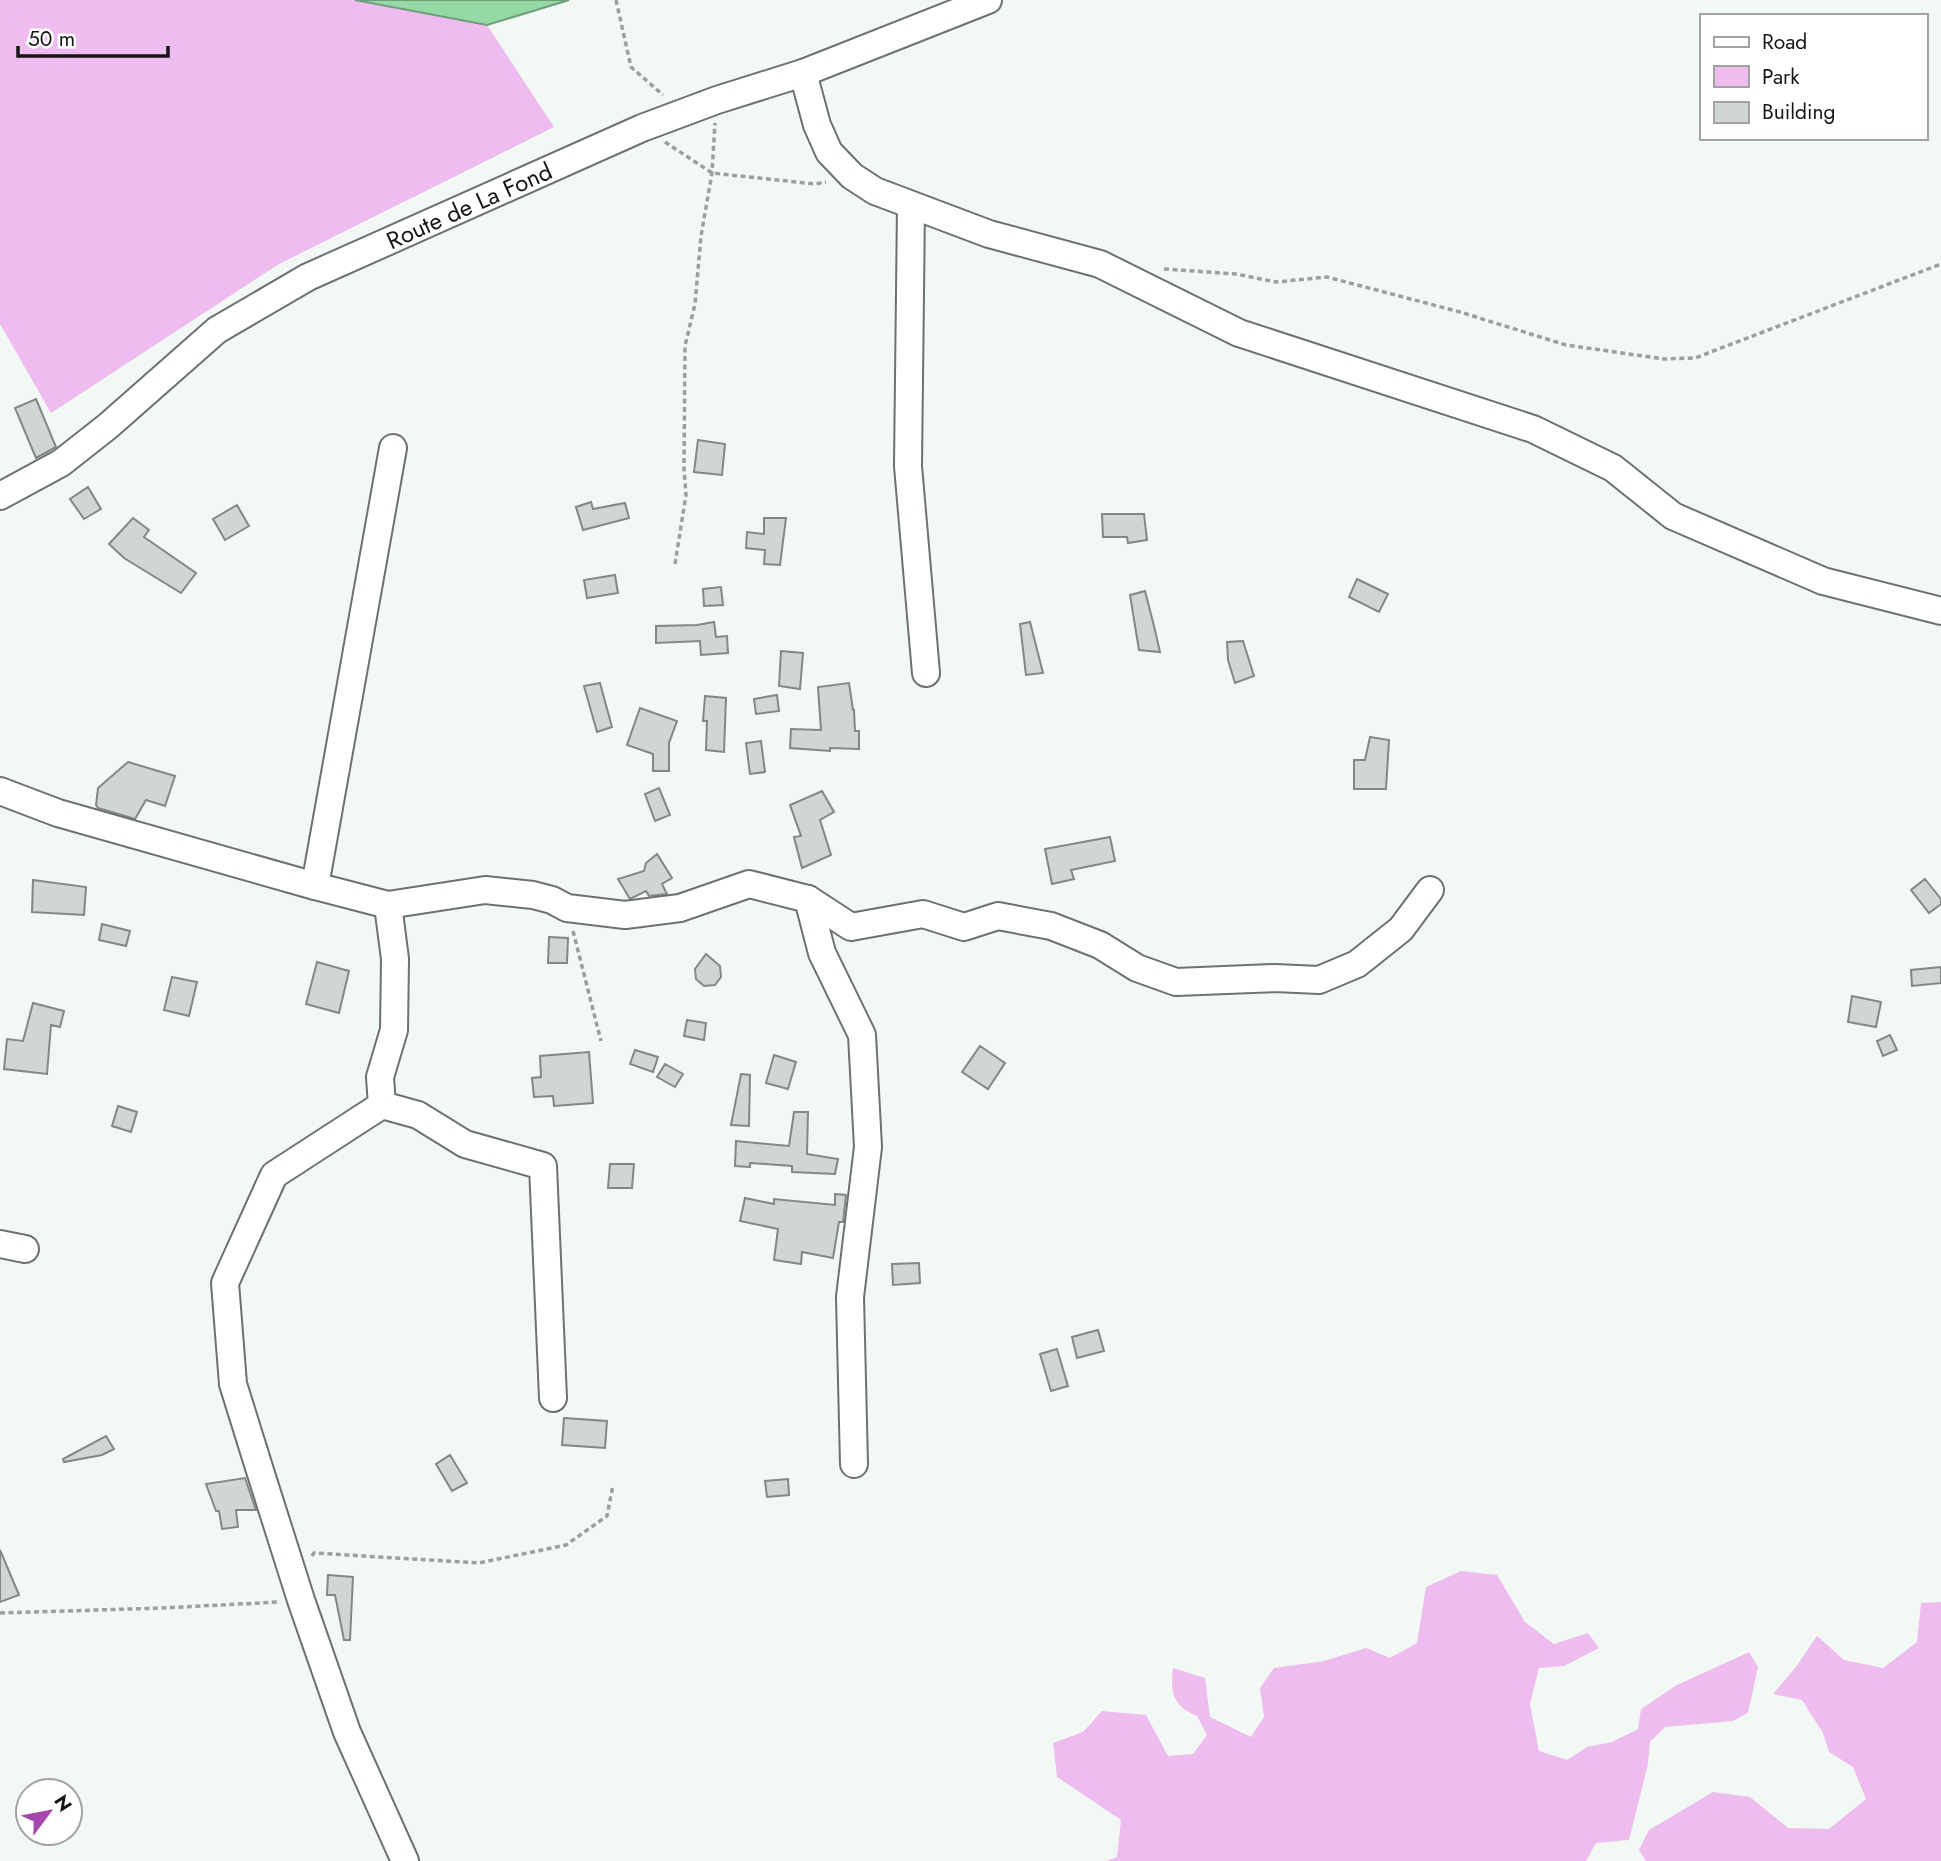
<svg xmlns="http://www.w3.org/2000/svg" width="1941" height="1861" font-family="Jost,sans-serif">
	<rect width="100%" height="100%" fill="#f2f8f3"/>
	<path fill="#efbcf0" d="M 0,0 L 355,0 L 487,25 L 554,127 L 279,264 L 51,413 L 0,324 Z
		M 1461,1571 L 1497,1575 L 1525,1622 L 1554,1644 L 1588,1633 L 1599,1648 L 1564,1666 L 1539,1668 L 1530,1704 L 1539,1751 L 1567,1760 L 1587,1747 L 1612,1742 L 1638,1729 L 1641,1709 L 1675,1686 L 1749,1652 L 1758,1667 L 1748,1713 L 1733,1721 L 1665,1727 L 1650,1742 L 1648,1764 L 1629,1840 L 1596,1843 L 1586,1861 L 1106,1861 L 1117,1857 L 1121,1820 L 1057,1777 L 1053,1743 L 1083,1732 L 1102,1711 L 1146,1715 L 1168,1756 L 1193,1754 L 1207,1735 L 1197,1716 C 1173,1706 1170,1692 1173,1668 L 1205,1678 L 1210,1717 L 1251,1737 L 1264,1717 L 1260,1688 L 1274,1668 L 1324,1661 L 1366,1648 L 1390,1658 L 1417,1643 L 1426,1587 Z
		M 1941,1602 L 1941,1861 L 1646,1861 L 1639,1850 L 1649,1830 L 1713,1792 L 1750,1797 L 1788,1828 L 1829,1829 L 1866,1799 L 1853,1767 L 1829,1752 L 1823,1733 L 1802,1700 L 1773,1694 L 1796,1667 L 1817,1636 L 1844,1660 L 1883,1668 L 1917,1642 L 1921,1603 Z"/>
	<path fill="#95d9a6" stroke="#6e9e7a" stroke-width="2" d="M 355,0 L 569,0 L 487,25 Z"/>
	<path fill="#d0d6d2" stroke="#838884" stroke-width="2" d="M 36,399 L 56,447 L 36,458 L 15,408 Z
		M 698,440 L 725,444 L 722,475 L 694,472 Z
		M 88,487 L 101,509 L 84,519 L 70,499 Z
		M 591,502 L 593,509 L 625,503 L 629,518 L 583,530 L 576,507 Z
		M 237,505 L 249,526 L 225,540 L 213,519 Z
		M 1102,514 L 1144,514 L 1147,540 L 1128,543 L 1127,537 L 1103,537 Z
		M 133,518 L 149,530 L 144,537 L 196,573 L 181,593 L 124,558 L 109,544 Z
		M 764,518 L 786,518 L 780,565 L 764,564 L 765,550 L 746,548 L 747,532 L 764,534 Z
		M 615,575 L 618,593 L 587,598 L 584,580 Z
		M 1357,579 L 1388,594 L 1379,612 L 1349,597 Z
		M 721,587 L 723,605 L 704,606 L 703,589 Z
		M 1145,591 L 1154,626 L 1160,652 L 1139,650 L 1130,595 Z
		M 714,622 L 716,637 L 727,636 L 728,653 L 701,655 L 700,641 L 656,643 L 656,626 L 697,625 Z
		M 1030,622 L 1043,673 L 1026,675 L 1020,624 Z
		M 1243,641 L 1254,676 L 1235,683 L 1228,660 L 1227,642 Z
		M 781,651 L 803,653 L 800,689 L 779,686 Z
		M 600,683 L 612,727 L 597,732 L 584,686 Z
		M 849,683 L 853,710 L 854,710 L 855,731 L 859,731 L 859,749 L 830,748 L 830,751 L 790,748 L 791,729 L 821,730 L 818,687 Z
		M 777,695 L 779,711 L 756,714 L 754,699 Z
		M 705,696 L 726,698 L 724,752 L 706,750 L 707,721 L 703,721 Z
		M 640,708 L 677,721 L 669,743 L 669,771 L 653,771 L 653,754 L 627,745 Z
		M 1370,737 L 1389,740 L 1386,789 L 1354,789 L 1354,760 L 1365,760 Z
		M 761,741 L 765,772 L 750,774 L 746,743 Z
		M 128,762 L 175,776 L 165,806 L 146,800 L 135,819 L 98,808 L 96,805 L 98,788 Z
		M 659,788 L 670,815 L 655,821 L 645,794 Z
		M 822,791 L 834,812 L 820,820 L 831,855 L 802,868 L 794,837 L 801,836 L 790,805 Z
		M 1110,837 L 1115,861 L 1071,870 L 1074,879 L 1052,884 L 1045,849 Z
		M 657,854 L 672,878 L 662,884 L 667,894 L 649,896 L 646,891 L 630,899 L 618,879 L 644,871 L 646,863 Z
		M 1925,879 L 1941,899 L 1941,904 L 1929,913 L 1911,890 Z
		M 33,880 L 86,887 L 84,915 L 32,912 Z
		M 102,924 L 130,931 L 126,946 L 99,940 Z
		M 549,937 L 568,938 L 567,963 L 548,963 Z
		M 706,954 L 720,966 L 721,977 L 715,985 L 704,986 L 696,979 L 695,969 Z
		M 317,962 L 349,971 L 339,1013 L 306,1004 Z
		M 1941,967 L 1941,983 L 1912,986 L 1911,970 Z
		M 172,977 L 197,982 L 189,1016 L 164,1010 Z
		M 1852,996 L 1881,1002 L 1876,1027 L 1848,1022 Z
		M 33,1003 L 64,1011 L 60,1027 L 51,1025 L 47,1074 L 4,1069 L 7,1039 L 23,1041 Z
		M 687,1020 L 706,1023 L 704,1040 L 684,1036 Z
		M 1890,1035 L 1897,1050 L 1883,1056 L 1877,1041 Z
		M 980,1046 L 1005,1063 L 988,1089 L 962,1072 Z
		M 635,1050 L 658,1057 L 653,1072 L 630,1064 Z
		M 589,1052 L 593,1103 L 554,1106 L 553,1096 L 534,1097 L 532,1078 L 541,1077 L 540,1056 Z
		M 774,1055 L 796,1062 L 788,1089 L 766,1083 Z
		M 665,1064 L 683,1074 L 675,1087 L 657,1077 Z
		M 741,1074 L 750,1075 L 749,1126 L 731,1125 Z
		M 118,1106 L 137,1112 L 131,1132 L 112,1126 Z
		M 794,1112 L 808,1112 L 807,1154 L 838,1159 L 835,1174 L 792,1172 L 792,1166 L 750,1163 L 750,1167 L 735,1166 L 736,1141 L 789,1146 Z
		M 610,1164 L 634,1164 L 632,1188 L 608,1188 Z
		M 835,1194 L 846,1195 L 843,1222 L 839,1222 L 833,1258 L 802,1252 L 801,1264 L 774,1260 L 778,1229 L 740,1221 L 745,1198 L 774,1204 L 774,1199 L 835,1205 Z
		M 919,1263 L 920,1283 L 893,1285 L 892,1264 Z
		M 1098,1330 L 1104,1351 L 1077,1358 L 1072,1337 Z
		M 1057,1349 L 1068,1386 L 1051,1391 L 1040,1354 Z
		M 564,1418 L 607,1421 L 605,1448 L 562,1445 Z
		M 106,1436 L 114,1449 L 102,1455 L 64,1462 L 63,1459 Z
		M 450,1455 L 467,1483 L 452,1491 L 436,1464 Z
		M 245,1478 L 256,1510 L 236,1510 L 238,1527 L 222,1529 L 219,1511 L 216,1511 L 206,1484 Z
		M 788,1479 L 789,1495 L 767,1497 L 765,1481 Z
		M 0,1550 L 19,1595 L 0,1602 Z
		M 328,1575 L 353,1577 L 350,1640 L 344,1640 L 335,1595 L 327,1595 Z"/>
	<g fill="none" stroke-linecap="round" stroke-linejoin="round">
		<g stroke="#6d726e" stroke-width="30">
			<g id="minor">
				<path d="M 803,73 L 817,125 L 829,152 L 852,176 L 875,191 L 989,234 L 1100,264 L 1239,333 L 1533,429 L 1613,468 L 1673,516 L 1823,581 L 1941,611"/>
				<path d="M 911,206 L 908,466 L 926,673"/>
				<path id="s1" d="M 0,496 L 61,463 L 108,426 L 217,330 L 308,277 L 642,128 L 717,100 L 803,73 L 988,0"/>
				<path d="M 0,791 L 58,813 L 315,886 L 388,905 L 485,890 L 533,895 L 552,900 L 567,908 L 625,915 L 680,908 L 749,884 L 808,899 L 822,953 L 862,1035 L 868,1147 L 850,1297 L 854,1464"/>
				<path d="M 315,886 L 393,448"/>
				<path d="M 808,899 L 851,927 L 923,914 L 964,927 L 998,916 L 1051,926 L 1100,945 L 1137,968 L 1176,982 L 1275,978 L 1319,980 L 1357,964 L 1401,929 L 1430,890"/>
				<path d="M 388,905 L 395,959 L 394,1030 L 380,1077 L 382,1105 L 274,1175 L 225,1283 L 233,1384 L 262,1477 L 301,1600 L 347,1732 L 405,1861"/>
				<path d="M 382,1105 L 418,1115 L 465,1144 L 543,1166 L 553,1398"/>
				<path d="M 0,1244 L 25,1249"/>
			</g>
		</g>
		<path stroke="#9ca09d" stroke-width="3.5" stroke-dasharray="5 3.5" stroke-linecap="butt" d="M 616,0 L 631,67 L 663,95
			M 665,142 L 712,173 L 815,184 L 826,182
			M 1164,269 L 1236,274 L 1276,282 L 1327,277 L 1460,312 L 1566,345 L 1664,359 L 1695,358 L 1941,264
			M 675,564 L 686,495 L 684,468 L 685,346 L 695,304 L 701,236 L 712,173 L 715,123
			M 573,931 L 601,1041
			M 312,1556 L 314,1553 L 479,1563 L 566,1545 L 607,1516 L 613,1485
			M 0,1613 L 162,1608 L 278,1602"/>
		<use href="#minor" stroke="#fff" stroke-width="26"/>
	</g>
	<g text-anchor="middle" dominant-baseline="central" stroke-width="5" stroke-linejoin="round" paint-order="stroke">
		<g font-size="24" fill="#141614" stroke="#fff">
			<text stroke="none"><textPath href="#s1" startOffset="556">Route de La Fond</textPath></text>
		</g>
	</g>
	<rect x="1700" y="14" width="228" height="126" fill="#ffffff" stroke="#a1a2a1" stroke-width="2"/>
	<rect x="1714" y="37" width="35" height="10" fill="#ffffff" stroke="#a1a2a1" stroke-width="2"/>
	<text x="1762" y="49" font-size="21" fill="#141614">Road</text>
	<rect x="1714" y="66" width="35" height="21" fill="#efbcf0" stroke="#a1a2a1" stroke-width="2"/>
	<text x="1762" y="84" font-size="21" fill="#141614">Park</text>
	<rect x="1714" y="102" width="35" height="21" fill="#d0d6d2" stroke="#a1a2a1" stroke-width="2"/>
	<text x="1762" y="119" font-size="21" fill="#141614">Building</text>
	<g transform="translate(49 1812) rotate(58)"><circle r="33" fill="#ffffff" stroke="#a1a2a1" stroke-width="2"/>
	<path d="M0-5L12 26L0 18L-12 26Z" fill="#a746ad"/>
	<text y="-10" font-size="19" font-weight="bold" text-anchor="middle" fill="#141614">N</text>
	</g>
	<path d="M18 46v10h150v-10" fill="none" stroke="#141614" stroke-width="3.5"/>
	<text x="28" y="46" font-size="21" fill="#141614" stroke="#ffffff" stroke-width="5" paint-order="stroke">50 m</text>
</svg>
